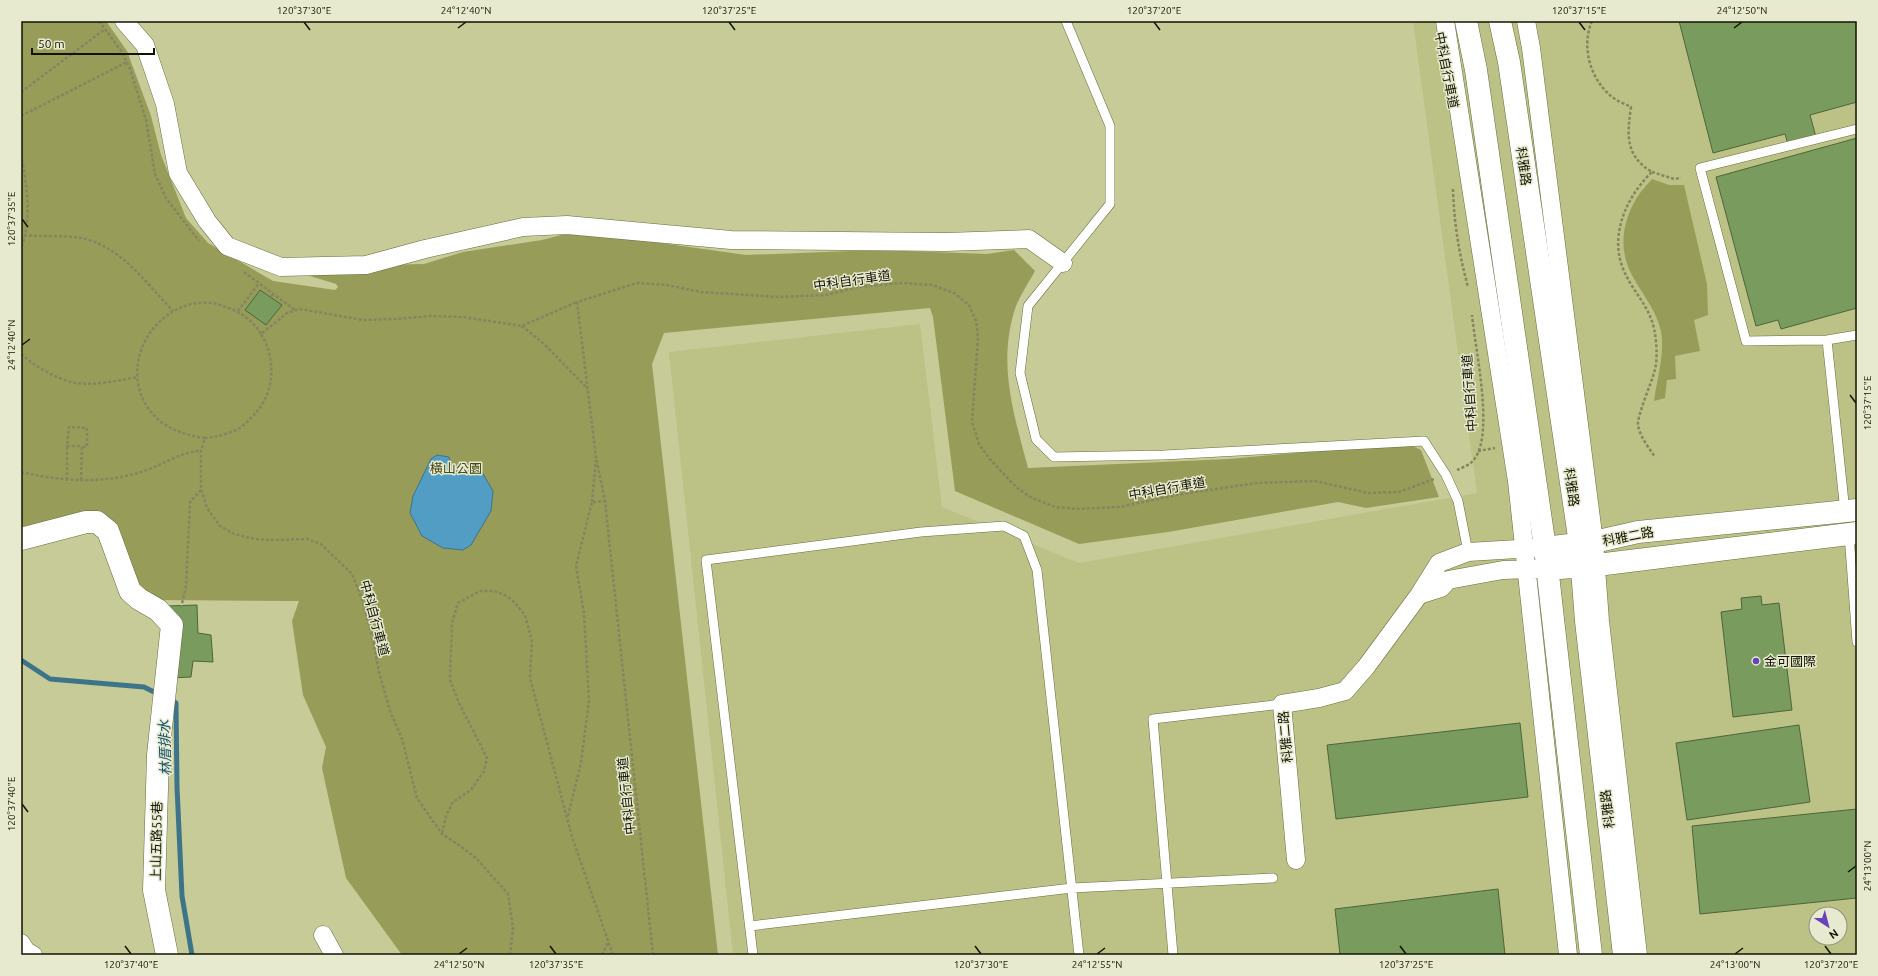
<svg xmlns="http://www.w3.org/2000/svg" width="1878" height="976" font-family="Ubuntu,'Noto Sans TC',sans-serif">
	<rect width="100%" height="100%" fill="#c6cb97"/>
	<path fill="#bcc285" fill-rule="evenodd" d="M 1413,21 L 1857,21 L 1857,955 L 733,955 L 669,352 L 920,324 L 942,507 L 1079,563 L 1477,493 ZM 1816,914 L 1840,914 L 1840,938 L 1816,938 Z"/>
	<path fill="#979c59" d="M 21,21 L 106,21 L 127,51 L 151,116 L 161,155 L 186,218 L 208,243 L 273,281 L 335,290 L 338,287 L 336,284 L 281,267 L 424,264 L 463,252 L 542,240 L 576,231 L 746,255 L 877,250 L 987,254 L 1014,250 L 1035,271 C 1028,284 1018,298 1014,312 C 998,366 1014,415 1028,468 L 1229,459 L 1406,443 L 1421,450 L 1439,497 L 1366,508 L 1338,502 L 1168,532 L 1079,544 L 955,491 L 933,317 L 930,308 L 664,333 L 652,364 L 718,955 L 402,955 L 346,878 L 322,768 L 326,747 L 303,695 L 292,621 L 299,601 L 159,600 L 139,586 L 120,531 L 107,516 L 90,514 L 21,527 Z
		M 1652,179 L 1669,185 L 1684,185 L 1707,284 L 1708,315 L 1694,320 L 1700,351 L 1675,356 L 1676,379 L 1667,380 L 1665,398 L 1654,401 C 1657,378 1665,354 1661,331 C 1656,310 1643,295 1633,277 C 1619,253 1621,225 1635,201 C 1639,193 1646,186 1652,179 Z"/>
	<path fill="#519dc4" stroke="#3e748a" d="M 437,455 L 449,457 L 451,464 L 471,472 L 478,469 L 482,472 L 493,491 L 491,511 L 471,545 L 463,550 L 443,548 L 422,536 L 410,513 L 413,496 L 431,459 Z"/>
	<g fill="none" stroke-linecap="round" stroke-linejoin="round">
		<path stroke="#3e748a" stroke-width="5" d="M 21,660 L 50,679 L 144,687 L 160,695
			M 169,699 L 176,703 L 177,787 L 182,896 L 192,955"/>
	</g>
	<path fill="#799b5e" stroke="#4d653b" d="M 1679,21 L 1857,21 L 1857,102 L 1810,115 L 1816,137 L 1788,144 L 1785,134 L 1713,153 Z
		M 1857,138 L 1857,308 L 1781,329 L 1778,320 L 1756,326 L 1716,177 Z
		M 260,290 L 282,305 L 266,325 L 245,310 Z
		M 1761,596 L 1762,605 L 1779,603 L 1792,710 L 1733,717 L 1721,612 L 1742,609 L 1741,598 Z
		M 197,605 L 198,633 L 211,635 L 213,662 L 193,661 L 191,677 L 170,678 L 167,606 Z
		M 1520,723 L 1528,797 L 1336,819 L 1327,745 Z
		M 1799,725 L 1810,802 L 1687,820 L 1676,743 Z
		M 1857,809 L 1857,898 L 1700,914 L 1692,826 Z
		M 1498,889 L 1505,955 L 1340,955 L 1335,909 Z"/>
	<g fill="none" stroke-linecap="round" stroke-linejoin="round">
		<g stroke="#696d3c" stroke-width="10">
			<path id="service" d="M 1066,21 L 1110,126 L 1110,204 L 1028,306 L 1020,373 L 1036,439 L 1054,457 L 1164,455 L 1424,441 L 1446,475 L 1458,501 L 1468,552
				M 1857,129 L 1700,168 L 1746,341 L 1827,340 L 1857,335
				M 1827,340 L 1845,512
				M 1849,534 L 1857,642
				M 750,926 L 1072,888 L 1273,878
				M 753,955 L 706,560 L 921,532 L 1004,526 L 1024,536 L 1037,570 L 1079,955
				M 1173,955 L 1153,719 L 1282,704"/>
		</g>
		<g stroke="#696d3c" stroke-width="19">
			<path id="minor" d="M 124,21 L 145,45 L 165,104 L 178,173 L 207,221 L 227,246 L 281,267 L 366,265 L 425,249 L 523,227 L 567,225 L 731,240 L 946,242 L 1029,239 L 1063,263
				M 1445,21 L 1517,481 L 1568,955
				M 1526,21 L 1531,48 L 1594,542 L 1600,621 L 1638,955
				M 1419,595 L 1441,588 L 1448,580 L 1503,570 L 1538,569
				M 1296,860 L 1282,704 L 1319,698 L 1345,691 L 1366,667 L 1419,595 L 1439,563 L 1468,552 L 1536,548
				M 323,935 L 334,955
				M 21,943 L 26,951 L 33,955"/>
		</g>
		<g stroke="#696d3c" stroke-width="23">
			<path id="tertiary" d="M 1466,21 L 1476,70 L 1545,548 L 1591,955
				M 1500,21 L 1509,62 L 1580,544 L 1586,621 L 1624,955
				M 21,539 L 86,522 L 97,522 L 108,531 L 130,591 L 139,599 L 158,610 L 172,625 L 158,755 L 154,890 L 167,955
				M 1545,548 L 1594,542 L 1638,532 L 1857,510
				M 1547,569 L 1597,565 L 1857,533"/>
		</g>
		<path stroke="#83865f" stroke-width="2.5" stroke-dasharray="3 2" stroke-linecap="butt" d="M 99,21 L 122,52 L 130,69 L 146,120 L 155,174 L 166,198 L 199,241
			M 1592,21 C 1581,47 1590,79 1612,97 C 1617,101 1625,104 1631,107 C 1627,135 1625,156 1652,172 C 1628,195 1610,232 1622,266 C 1633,296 1654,306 1656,343 C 1657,351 1657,364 1654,373 C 1651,384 1637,416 1638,425 C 1640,437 1649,448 1655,457
			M 21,92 L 105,29
			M 21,116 L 127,62
			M 21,155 C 27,184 32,221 21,249
			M 1652,172 L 1674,179 L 1681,178
			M 1453,189 C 1454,223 1459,254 1468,287
			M 24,235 C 41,237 72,235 86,239 C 124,250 146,283 173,311
			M 244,272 L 295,310
			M 271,297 L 273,294
			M 238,311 L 259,283
			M 522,326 L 544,344 L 588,389
			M 21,354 C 36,367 56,379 76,383 C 93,386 121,380 138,377
			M 205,438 C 189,436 173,431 160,421 C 119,387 137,323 185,306 C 196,302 211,301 223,306 C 239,311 252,319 261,334
			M 1478,451 L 1495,448
			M 1457,470 C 1463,467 1471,465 1475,458 C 1494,432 1475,348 1472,315
			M 21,472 C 65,482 109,485 152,468 C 167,462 184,451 201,451
			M 67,480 L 67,446
			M 81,480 L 82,446 L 87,447 L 87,428 L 69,427 L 67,446 L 82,446
			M 592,502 L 596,460
			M 181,608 L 186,586 L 190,502 L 201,490
			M 568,816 L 581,763 L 589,700 L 584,613 L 576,566 L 592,502 L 605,501
			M 442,833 L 446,816 L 453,802 L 471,790 L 484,771 L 487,758 L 459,703 L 450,680 L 452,623 L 458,603 L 480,591 L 494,591 L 505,595 L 513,601 L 525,615 L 532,641 L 530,678 L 572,837 L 613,955
			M 510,955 L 513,928 L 508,894 L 476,858 L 456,843 L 442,834 L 417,798 L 402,739 L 390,711 L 379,672 L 372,635 L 362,599 L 352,574 L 321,544 L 307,539 L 271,540 L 255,539 L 234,534 L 220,526 L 207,508 L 201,489 L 201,451 L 205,438 C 217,437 228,434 240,428 C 244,425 248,421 251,418 C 275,396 277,360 261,334 L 287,313 L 300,309 L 363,320 L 395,319 L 431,316 L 463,317 L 522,326 L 577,302
			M 602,955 L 608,942
			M 653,955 L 605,501 L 596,457 L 577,302 L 637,283 L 667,285 L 701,292 L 779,297 L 826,295 L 858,287 L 902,283 L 932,285 L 954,293 L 969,305 L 976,321 L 978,337 L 972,422 L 979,444 L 989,458 L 1016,487 L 1032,498 L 1055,507 L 1079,509 L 1119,507 L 1182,494 L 1257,483 L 1315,481 L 1368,493 L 1399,492 L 1434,479"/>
		<use href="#service" stroke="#fff" stroke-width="9"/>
		<use href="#minor" stroke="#fff" stroke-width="18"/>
		<use href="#tertiary" stroke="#fff" stroke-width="22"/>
	</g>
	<path fill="none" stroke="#131402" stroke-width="1.5" d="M 304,22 L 310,30M 729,22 L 735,30M 1154,22 L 1160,30M 1579,22 L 1585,30M 458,28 L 466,22M 1734,28 L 1742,22M 22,219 L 28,227M 22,345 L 30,339M 1850,395 L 1856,403M 22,804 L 28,812M 1848,872 L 1856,866M 125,946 L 131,954M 550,946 L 556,954M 975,946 L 981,954M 1400,946 L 1406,954M 1825,946 L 1831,954M 459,954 L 467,948M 1097,954 L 1105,948M 1735,954 L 1743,948"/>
	<circle fill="#6743bb" stroke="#e7eacf" stroke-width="1.5" cx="1756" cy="661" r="4"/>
	<g text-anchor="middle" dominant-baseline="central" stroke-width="3" stroke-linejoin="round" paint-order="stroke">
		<g font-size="13" fill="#131402" stroke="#e7eacf">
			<text transform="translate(1447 70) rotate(79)">中科自行車道</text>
			<text transform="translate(1524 166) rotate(82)">科雅路</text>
			<text transform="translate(852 280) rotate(-8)">中科自行車道</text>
			<text transform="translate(1469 393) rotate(-94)">中科自行車道</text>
			<text transform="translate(1572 487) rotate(82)">科雅路</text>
			<text transform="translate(1167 488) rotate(-10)">中科自行車道</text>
			<text transform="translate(1628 536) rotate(-11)">科雅二路</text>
			<text transform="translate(375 618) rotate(75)">中科自行車道</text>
			<text transform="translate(1285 737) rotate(-95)">科雅二路</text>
			<text transform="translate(626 796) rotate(-96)">中科自行車道</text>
			<text transform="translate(1607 809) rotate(-97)">科雅路</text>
			<text transform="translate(156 841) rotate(-89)">上山五路55巷</text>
		</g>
		<g font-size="13" fill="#464912" stroke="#e7eacf">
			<text x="456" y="468">橫山公園</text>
		</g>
		<g font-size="13" fill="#131402" stroke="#e7eacf" text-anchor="start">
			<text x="1764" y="661">金可國際</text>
		</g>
		<g font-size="14" font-style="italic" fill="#15526d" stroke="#e7eacf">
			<text transform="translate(165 748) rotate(-92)">林厝排水</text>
		</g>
	</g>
	<rect width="1878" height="976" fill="none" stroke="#e7eacf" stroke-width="44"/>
	<g transform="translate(1828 926) rotate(144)"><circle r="19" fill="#e7eacf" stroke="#92947d"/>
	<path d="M0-3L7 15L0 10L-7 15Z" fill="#6743bb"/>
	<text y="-6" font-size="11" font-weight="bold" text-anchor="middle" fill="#131402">N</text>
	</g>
	<path d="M32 48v6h122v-6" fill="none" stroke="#131402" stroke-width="2"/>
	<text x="38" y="48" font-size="12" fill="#131402" stroke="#e7eacf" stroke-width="3" paint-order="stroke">50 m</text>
	<rect x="22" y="22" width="1834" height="932" fill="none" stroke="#131402" stroke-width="1.5"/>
	<g font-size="10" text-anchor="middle" fill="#131402">
		<text x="304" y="14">120°37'30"E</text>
		<text x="466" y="14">24°12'40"N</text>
		<text x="729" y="14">120°37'25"E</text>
		<text x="1154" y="14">120°37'20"E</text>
		<text x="1579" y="14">120°37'15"E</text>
		<text x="1742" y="14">24°12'50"N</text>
		<text transform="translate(11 219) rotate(-90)" y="4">120°37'35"E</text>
		<text transform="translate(11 345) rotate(-90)" y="4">24°12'40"N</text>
		<text transform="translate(1867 403) rotate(-90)" y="4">120°37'15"E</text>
		<text transform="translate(11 804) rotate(-90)" y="4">120°37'40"E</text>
		<text transform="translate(1867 866) rotate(-90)" y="4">24°13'00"N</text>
		<text x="131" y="968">120°37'40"E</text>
		<text x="459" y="968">24°12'50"N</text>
		<text x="556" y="968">120°37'35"E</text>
		<text x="981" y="968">120°37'30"E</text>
		<text x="1097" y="968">24°12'55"N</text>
		<text x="1406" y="968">120°37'25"E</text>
		<text x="1735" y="968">24°13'00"N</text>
		<text x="1831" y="968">120°37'20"E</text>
	</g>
</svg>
